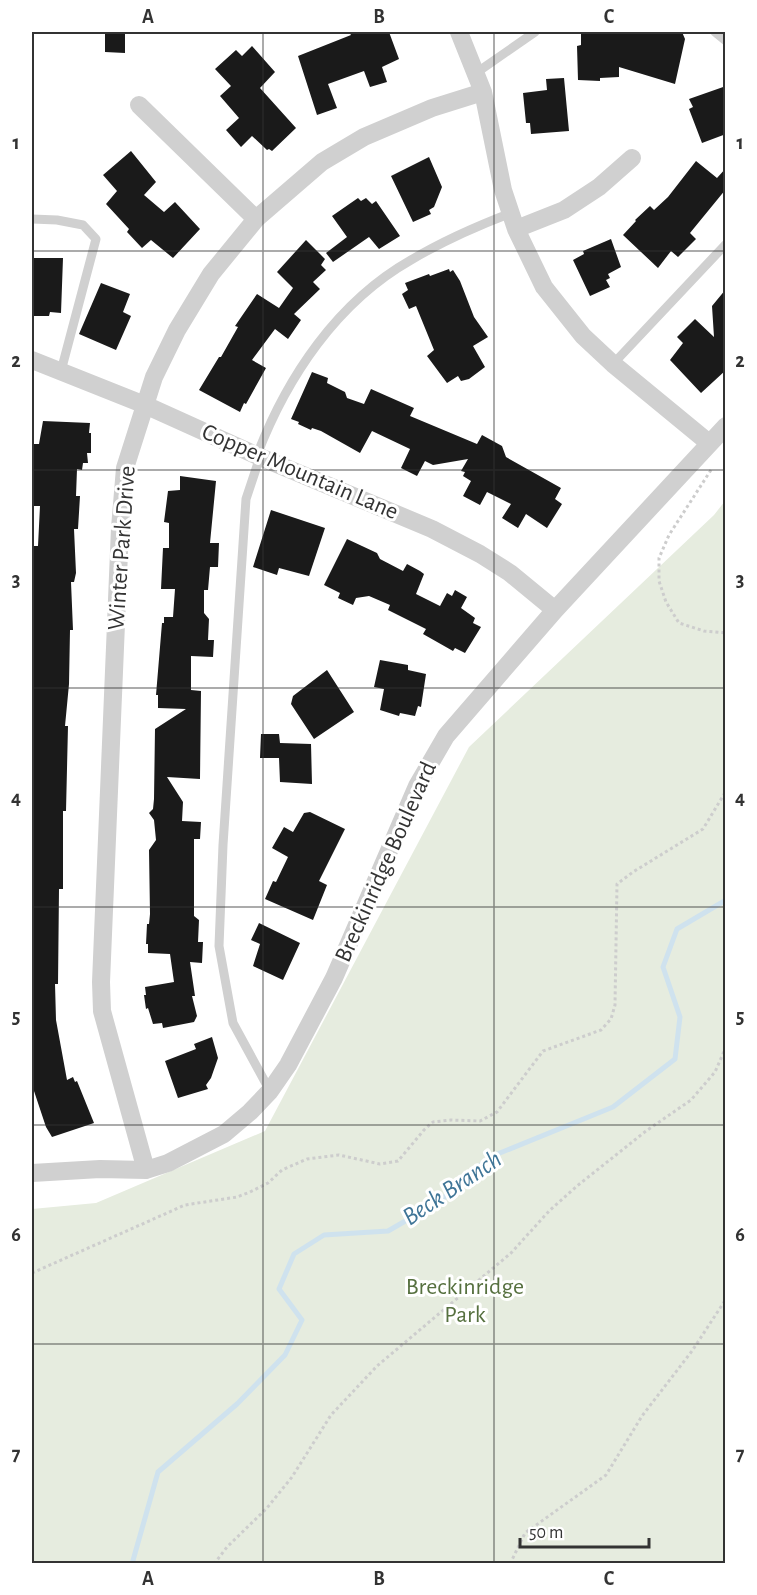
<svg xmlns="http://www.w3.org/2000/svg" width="757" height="1595" font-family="'Alegreya Sans',sans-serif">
	<rect width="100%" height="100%" fill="#fff"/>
	<path fill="#e6ecdf" d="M 725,501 L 725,1563 L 32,1564 L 32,1209 L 96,1203 L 265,1131 L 469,747 L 714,515 Z"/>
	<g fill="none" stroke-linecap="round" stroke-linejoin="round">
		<path stroke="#cfe2ee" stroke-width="5" d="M 132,1564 L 158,1472 L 237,1404 L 285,1355 L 302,1320 L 279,1289 L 294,1254 L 324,1235 L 388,1231 L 440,1201 L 490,1157 L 613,1107 L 675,1059 L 680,1017 L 663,967 L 677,929 L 726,900"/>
	</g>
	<path fill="#1a1a1a" d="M 105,32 L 125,32 L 125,53 L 105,52 Z
		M 349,32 L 389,32 L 399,59 L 382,67 L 387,82 L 370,87 L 364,71 L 328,84 L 337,108 L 317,115 L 298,56 L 351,35 Z
		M 581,32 L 682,32 L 685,39 L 675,84 L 619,67 L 619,77 L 600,78 L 600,81 L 578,80 L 577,46 L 581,45 Z
		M 252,46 L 275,72 L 260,88 L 296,128 L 272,151 L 269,149 L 267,150 L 252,136 L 241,147 L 226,130 L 239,118 L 220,96 L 231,86 L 215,69 L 236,50 L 242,56 Z
		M 564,78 L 569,131 L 531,134 L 530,123 L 526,123 L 523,93 L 547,90 L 546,79 Z
		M 726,86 L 726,134 L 702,143 L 689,109 L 693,107 L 689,99 Z
		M 131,151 L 156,182 L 144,195 L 164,212 L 175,202 L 200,229 L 173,258 L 151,240 L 142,248 L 127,232 L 129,229 L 106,204 L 117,191 L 103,175 Z
		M 429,157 L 442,187 L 434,207 L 429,210 L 431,214 L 413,222 L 391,176 Z
		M 696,161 L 717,178 L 726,168 L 726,189 L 690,233 L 696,239 L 678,257 L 671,251 L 658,268 L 623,235 L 636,221 L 635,220 L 650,206 L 654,210 L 668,197 Z
		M 358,198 L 361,201 L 366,198 L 372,204 L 376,201 L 400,236 L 379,249 L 369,237 L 333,262 L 326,253 L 347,237 L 332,216 Z
		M 611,239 L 621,267 L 608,274 L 610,278 L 606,280 L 610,287 L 590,296 L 573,260 L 584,254 L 583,251 Z
		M 306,240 L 325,259 L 321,265 L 326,270 L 313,282 L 320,289 L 294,314 L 301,320 L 288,339 L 275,329 L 252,360 L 266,368 L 246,404 L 244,403 L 240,412 L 199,390 L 219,357 L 221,357 L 238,327 L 235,326 L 257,294 L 279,308 L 293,288 L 277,272 Z
		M 32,258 L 63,258 L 61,313 L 50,312 L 49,316 L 32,316 Z
		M 449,269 L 450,272 L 453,270 L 460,281 L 474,317 L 488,337 L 473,346 L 485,367 L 469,379 L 461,381 L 458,376 L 447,383 L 427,356 L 434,350 L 416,306 L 409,309 L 402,294 L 408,290 L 405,283 L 429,274 L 430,276 Z
		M 101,283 L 130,294 L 123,312 L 131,316 L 116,350 L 79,334 Z
		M 726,289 L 726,370 L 701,393 L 670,360 L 683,343 L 677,337 L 695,319 L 714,337 L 712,306 Z
		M 312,372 L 328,378 L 327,383 L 345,392 L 347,398 L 364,404 L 371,389 L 414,408 L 410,416 L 477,444 L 482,435 L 502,446 L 506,457 L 561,488 L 555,499 L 562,504 L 547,528 L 526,514 L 518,528 L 502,518 L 511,504 L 487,492 L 480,505 L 463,496 L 471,481 L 463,476 L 465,472 L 461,471 L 468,459 L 433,465 L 425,461 L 417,476 L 401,468 L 410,449 L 372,431 L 360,453 L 321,431 L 312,428 L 311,430 L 298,424 L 299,422 L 291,419 Z
		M 43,421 L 90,423 L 89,433 L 91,433 L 91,453 L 87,453 L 88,463 L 83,463 L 82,470 L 77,469 L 76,496 L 80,496 L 78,529 L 74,529 L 76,573 L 74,582 L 71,582 L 73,630 L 70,630 L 69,684 L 65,726 L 68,726 L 66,811 L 63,811 L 63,889 L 59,889 L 58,984 L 55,984 L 56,1020 L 67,1080 L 73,1077 L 75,1082 L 77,1081 L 94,1123 L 52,1137 L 46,1127 L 32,1085 L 32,725 L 33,684 L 32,684 L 32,546 L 38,546 L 40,506 L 32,506 L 32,444 L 39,444 Z
		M 180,476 L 216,481 L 210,543 L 219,543 L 218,567 L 210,567 L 208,590 L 204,590 L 204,613 L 209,619 L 208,640 L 214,640 L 213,657 L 191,656 L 191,690 L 201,691 L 200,779 L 167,777 L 183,802 L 182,821 L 201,822 L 200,839 L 194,839 L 194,916 L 199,920 L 198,942 L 203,942 L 202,963 L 190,962 L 195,996 L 192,996 L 197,1016 L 194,1022 L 163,1028 L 162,1023 L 153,1024 L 148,1008 L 146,1009 L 144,995 L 146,995 L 145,987 L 174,982 L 170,954 L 148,953 L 148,944 L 146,944 L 147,924 L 149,924 L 150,914 L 149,850 L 156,840 L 154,820 L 149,813 L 153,809 L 154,799 L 155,729 L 186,709 L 158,708 L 158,695 L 156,695 L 162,623 L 164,623 L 164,617 L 173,617 L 175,589 L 161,589 L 163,548 L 169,548 L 169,523 L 164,522 L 168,491 L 180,490 Z
		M 271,510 L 325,528 L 309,576 L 279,568 L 277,575 L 253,567 Z
		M 347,539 L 377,553 L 380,559 L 403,571 L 407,564 L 420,571 L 424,574 L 416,594 L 440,606 L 447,593 L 452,596 L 455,590 L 467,597 L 461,608 L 475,618 L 473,623 L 481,627 L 465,653 L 455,648 L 453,651 L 423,634 L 426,629 L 388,610 L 390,605 L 369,596 L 356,598 L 353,605 L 338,598 L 340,593 L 324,585 Z
		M 380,660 L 408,665 L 408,670 L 426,674 L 421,707 L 418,706 L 415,716 L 400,713 L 399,716 L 380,710 L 384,689 L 374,687 Z
		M 327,670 L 354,712 L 314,739 L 291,704 L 293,696 Z
		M 261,734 L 279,734 L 280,743 L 311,744 L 312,784 L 280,782 L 279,758 L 260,758 Z
		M 310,812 L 345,829 L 319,881 L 327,885 L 313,920 L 265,899 L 273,881 L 276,882 L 288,857 L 272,848 L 284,827 L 293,832 L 304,813 Z
		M 259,923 L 300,943 L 283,980 L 253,966 L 260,944 L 251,940 Z
		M 212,1037 L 218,1058 L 211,1078 L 206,1085 L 208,1089 L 178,1098 L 165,1061 L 196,1049 L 194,1044 Z"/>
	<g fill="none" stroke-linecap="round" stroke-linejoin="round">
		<path stroke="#cdcdcd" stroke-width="3" stroke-dasharray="3 3" stroke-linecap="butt" d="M 711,470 L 669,535 L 659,558 L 659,581 L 666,602 L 679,623 L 704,631 L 726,633
			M 32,1273 L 185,1205 L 237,1197 L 250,1192 L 268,1183 L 282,1170 L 307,1159 L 339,1155 L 380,1164 L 398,1161 L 424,1130 L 433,1122 L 451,1120 L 480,1121 L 497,1112 L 543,1051 L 601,1030 L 611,1019 L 615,1005 L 617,884 L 633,872 L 703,829 L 726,791
			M 214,1564 L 227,1547 L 267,1508 L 292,1477 L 331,1415 L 377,1366 L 511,1253 L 550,1210 L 577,1186 L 646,1131 L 691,1100 L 715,1072 L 726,1047
			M 510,1564 L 525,1533 L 606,1475 L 642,1416 L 692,1351 L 726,1299"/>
		<path stroke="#d0d0d0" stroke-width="9" d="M 715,32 L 726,41
			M 476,73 L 535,32
			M 32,219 L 57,220 L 83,225 L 96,239 L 61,371
			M 613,364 L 726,244
			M 257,455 C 287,377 337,302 411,260 C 443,241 477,226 511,213
			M 260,457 L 246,499 L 223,845 L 219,946 L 233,1023 L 270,1091"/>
		<path stroke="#d0d0d0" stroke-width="18" d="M 459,32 L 483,92 L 503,190 L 516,229 L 544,287 L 583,336 L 613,364 L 709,443
			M 139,105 L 256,219
			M 516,229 L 564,210 L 599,187 L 632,158
			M 32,360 L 145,405 L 260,457 L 432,529 L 480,554 L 510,573 L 555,610
			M 146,1170 L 102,1011 L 101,982 L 120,528 L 125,468 L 154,377 L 177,330 L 211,274 L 256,219 L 322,162 L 364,137 L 432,108 L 483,92
			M 32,1173 L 100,1169 L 146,1170 L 168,1163 L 224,1134 L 250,1112 L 270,1091 L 288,1065 L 334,978 L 417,786 L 446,736 L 555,610 L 726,426"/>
	</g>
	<path fill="none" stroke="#333" stroke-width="1.5" stroke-opacity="0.55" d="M 263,32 L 263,1564M 494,32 L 494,1564M 32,251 L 726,251M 32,470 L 726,470M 32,688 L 726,688M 32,907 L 726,907M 32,1125 L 726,1125M 32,1344 L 726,1344"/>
	<g text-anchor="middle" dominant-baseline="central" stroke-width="6" stroke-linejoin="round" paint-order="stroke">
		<g font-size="24" fill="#333" stroke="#fff">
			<text transform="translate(300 472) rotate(23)">Copper Mountain Lane</text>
			<text transform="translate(122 548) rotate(-86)">Winter Park Drive</text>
			<text transform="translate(386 862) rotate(-66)">Breckinridge Boulevard</text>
		</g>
		<g font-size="24" fill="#56703f" stroke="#fff">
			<text x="465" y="1287">Breckinridge<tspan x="465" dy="28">Park</tspan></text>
		</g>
		<g font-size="26" font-style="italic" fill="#3f7597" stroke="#fff">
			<text transform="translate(452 1188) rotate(-34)">Beck Branch</text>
		</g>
	</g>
	<rect width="757" height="1595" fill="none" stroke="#ffffff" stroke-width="66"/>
	<path d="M520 1538v9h129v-9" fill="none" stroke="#333333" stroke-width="3"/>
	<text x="529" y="1538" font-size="18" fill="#333333" stroke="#ffffff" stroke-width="4.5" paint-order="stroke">50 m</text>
	<rect x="33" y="33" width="691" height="1529" fill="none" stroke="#333" stroke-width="2"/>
	<g font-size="20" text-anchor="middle" font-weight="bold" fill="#333">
		<text x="148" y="23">A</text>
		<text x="379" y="23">B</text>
		<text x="609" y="23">C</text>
		<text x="16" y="149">1</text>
		<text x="740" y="149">1</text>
		<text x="16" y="367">2</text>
		<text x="740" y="367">2</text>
		<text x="16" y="586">3</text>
		<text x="740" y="586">3</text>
		<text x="16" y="804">4</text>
		<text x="740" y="804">4</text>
		<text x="16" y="1023">5</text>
		<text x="740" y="1023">5</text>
		<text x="16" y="1241">6</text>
		<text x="740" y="1241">6</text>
		<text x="16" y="1460">7</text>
		<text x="740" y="1460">7</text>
		<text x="148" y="1585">A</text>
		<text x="379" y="1585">B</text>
		<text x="609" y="1585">C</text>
	</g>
</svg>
